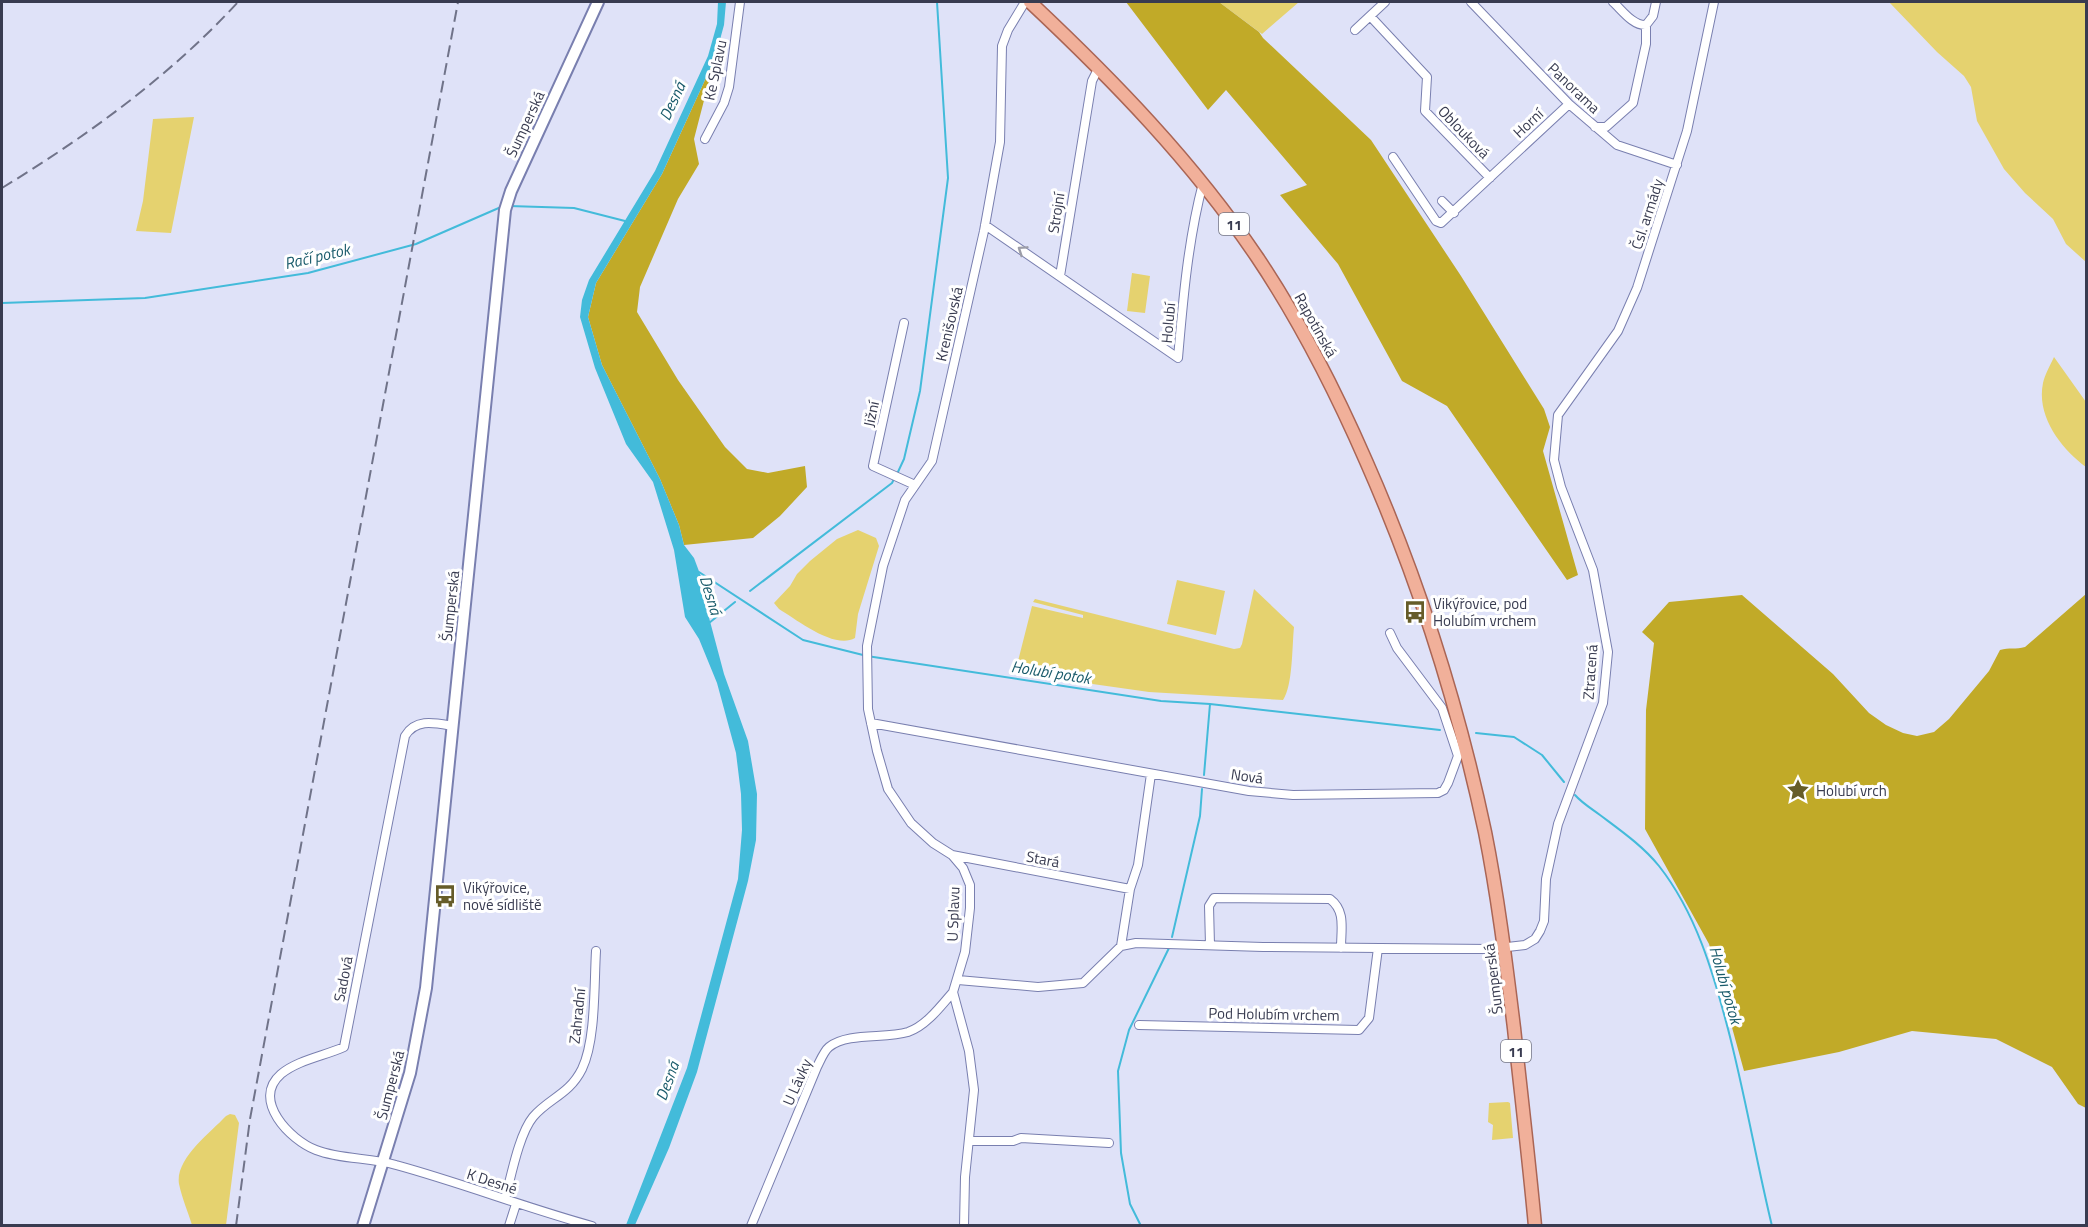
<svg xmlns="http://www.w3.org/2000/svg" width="2088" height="1227" font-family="'Titillium Web',sans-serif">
	<rect width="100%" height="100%" fill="#dfe2f8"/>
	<path fill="#e5d26f" d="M 1219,2 L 1299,2 L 1262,34 Z
		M 1889,2 L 2086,2 L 2086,262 L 2066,244 L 2053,219 L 2025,193 L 2004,169 L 1977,121 L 1971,87 L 1964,76 L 1937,52 Z
		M 194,117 L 171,233 L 136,231 L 143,201 L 153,119 Z
		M 1132,273 L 1150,276 L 1145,313 L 1127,311 Z
		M 2054,357 L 2086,402 L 2086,467 C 2062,449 2036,417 2043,383 C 2045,374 2050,366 2054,357 Z
		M 858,530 L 876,538 L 879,546 L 858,614 L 855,638 C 835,650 797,620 779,609 L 774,603 L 790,586 L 797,574 L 810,561 L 837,539 Z
		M 1177,580 L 1225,591 L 1216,635 L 1167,624 Z
		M 1254,589 L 1294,627 C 1292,645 1293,686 1283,700 L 1149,692 L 1029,675 L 1016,669 L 1032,606 L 1083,618 L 1083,615 L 1033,602 L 1035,599 L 1234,649 L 1240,648 L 1242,644 Z
		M 1508,1102 L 1510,1103 L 1513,1138 L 1492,1140 L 1493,1125 L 1488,1122 L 1489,1103 Z
		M 230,1114 L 235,1115 L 239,1123 L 226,1225 L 192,1225 C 188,1212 182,1198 179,1184 C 175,1159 210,1133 226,1116 Z"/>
	<path fill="#c1aa28" d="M 1126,2 L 1219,2 L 1259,32 L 1263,38 L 1371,140 L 1461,276 L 1544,409 L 1550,427 L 1543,451 L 1578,575 L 1567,580 L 1447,406 L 1402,381 L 1338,264 L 1280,195 L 1307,185 L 1226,90 L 1208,110 Z
		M 715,58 L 694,139 L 699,164 L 678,199 L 640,287 L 637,312 L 678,380 L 725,447 L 747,469 L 768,473 L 805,466 L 807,487 L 780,516 L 753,538 L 684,545 L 679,525 L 660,479 L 602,365 L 588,317 L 596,283 L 662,174 Z
		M 2086,594 L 2086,1108 L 2078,1104 L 2052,1067 L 1996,1039 L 1912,1031 L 1839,1052 L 1744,1071 L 1709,944 L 1645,829 L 1646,710 L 1654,643 L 1642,632 L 1669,602 L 1742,595 L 1833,674 L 1869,713 L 1886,725 L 1903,733 L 1917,736 L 1934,732 L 1949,719 L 1989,671 L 2000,650 C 2009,647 2016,650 2025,647 Z"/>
	<path fill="#43bbda" d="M 718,2 L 726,2 L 724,25 L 715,58 L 662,174 L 596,283 L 588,317 L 602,365 L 660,479 L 679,525 L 684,545 L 694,558 L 712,606 L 707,610 L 724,674 L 748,741 L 757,794 L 756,840 L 748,881 L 697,1072 L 669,1148 L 635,1225 L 626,1225 L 687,1068 L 738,879 L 742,830 L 741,794 L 736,753 L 717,683 L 699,639 L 685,617 L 674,550 L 653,482 L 626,444 L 595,368 L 580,317 L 582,300 L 589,280 L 655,171 L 708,56 L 717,24 Z"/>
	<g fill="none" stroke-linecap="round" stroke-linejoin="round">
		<path stroke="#43bbda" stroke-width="2" d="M 509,206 L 574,208 L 625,221
			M 2,303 L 145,298 L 308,273 L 416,244 L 501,207
			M 897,474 L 904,459 L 920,391 L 948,178 L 937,2
			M 699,572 L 803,640 L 867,656 L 1161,701 L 1210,704 L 1440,730
			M 750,591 L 892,483 L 894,479
			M 709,623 L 735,602
			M 1476,733 L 1514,737 L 1542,755 L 1564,782
			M 1204,775 L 1210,704
			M 1575,795 C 1582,803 1592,809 1600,815 C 1620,830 1643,846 1659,866 C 1696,913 1713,972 1728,1029 C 1745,1094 1756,1160 1772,1226
			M 1172,937 L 1200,816 L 1202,789
			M 1141,1226 L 1130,1204 L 1121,1153 L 1118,1071 L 1129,1030 L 1169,948"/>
		<g stroke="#797faf" stroke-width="10">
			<path id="street" d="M 1385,2 L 1370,16 L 1427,77 L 1425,111 L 1490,178
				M 1471,2 L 1569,104 L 1617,145 L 1677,165
				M 1613,2 C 1622,10 1633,26 1646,25 L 1653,16 L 1656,2
				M 1355,30 L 1370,16
				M 1595,127 L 1606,127 L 1633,103 L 1646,44 L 1646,25
				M 705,139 L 724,103 L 729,87 L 740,2
				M 1393,157 L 1436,221 L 1441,223 L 1569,104
				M 1442,201 L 1454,213
				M 985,225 L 1178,358 C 1183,300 1188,240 1203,183
				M 1060,276 L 1092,81 L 1099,67
				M 904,323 L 873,466 L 915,485
				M 871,723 L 1249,791 L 1293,795 L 1438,793 L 1444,790 L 1448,783 L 1458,756 L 1442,708 L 1397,648 L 1390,633
				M 453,726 C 435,723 416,718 405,736 L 344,1047 C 324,1056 298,1060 281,1074 C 251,1100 290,1140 316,1150 C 342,1160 370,1157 396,1165 C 462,1183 526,1208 592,1226
				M 952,855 L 1130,889 L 1138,865 L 1151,774
				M 1210,945 L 1209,906 L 1214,898 L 1330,899 C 1346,911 1341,929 1341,948
				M 1121,946 L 1130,889
				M 958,980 L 1038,987 L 1083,983 L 1121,946 L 1136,943 L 1263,947 L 1490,949 L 1525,945 L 1535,939 L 1540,931 L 1544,921 L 1546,879 L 1558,824 L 1603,703 L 1608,652 L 1593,570 L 1561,487 L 1554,460 L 1558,415 L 1618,331 L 1637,288 L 1687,131 L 1714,2
				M 1139,1025 L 1359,1030 L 1369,1018 L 1378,948
				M 969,1141 L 1013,1141 L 1021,1138 L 1109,1143
				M 505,1199 C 511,1177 519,1134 533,1117 C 549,1098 569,1095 582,1069 C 596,1040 594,984 596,951
				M 509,1226 L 516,1204
				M 751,1226 L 817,1067 C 820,1061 824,1051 829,1047 C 848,1032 885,1039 908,1032 C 926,1026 941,1006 953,992
				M 964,1226 L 965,1177 L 974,1090 L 969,1051 L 953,992 L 965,952 L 970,908 L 970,885 L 963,868 L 952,855 L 933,843 L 911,823 L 888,789 L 877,751 L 868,709 L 867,646 L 883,566 L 905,500 L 932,461 L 984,231 L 1000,142 L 1002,46 L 1008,30 L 1025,2"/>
		</g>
		<g stroke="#797faf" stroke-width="14">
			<path id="secondary" d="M 363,1226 L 410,1073 L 426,988 L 505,210 L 511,191 L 598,2"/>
		</g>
		<g stroke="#aa6555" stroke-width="15">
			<path id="primary" d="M 1030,2 C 1113,80 1192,161 1257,257 C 1300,321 1335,390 1366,461 C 1419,581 1458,705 1485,832 C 1498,897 1506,963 1514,1028 C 1521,1094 1529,1160 1535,1226"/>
		</g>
		<use href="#street" stroke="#fff" stroke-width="8"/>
		<use href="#secondary" stroke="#fff" stroke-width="10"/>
		<use href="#primary" stroke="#f1b09a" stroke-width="12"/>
		<path stroke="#707389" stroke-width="2" stroke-dasharray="12 6" stroke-linecap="butt" d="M 2,188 C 87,136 170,76 238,2
			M 236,1226 L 250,1119 L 458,2"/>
	</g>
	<defs><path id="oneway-chevron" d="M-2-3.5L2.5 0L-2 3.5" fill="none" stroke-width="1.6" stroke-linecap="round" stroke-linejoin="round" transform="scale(1.5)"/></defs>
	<use stroke="#9c9da8" href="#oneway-chevron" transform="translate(1022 250) rotate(-146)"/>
	<defs>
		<g id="bus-bare" transform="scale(1.8)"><path d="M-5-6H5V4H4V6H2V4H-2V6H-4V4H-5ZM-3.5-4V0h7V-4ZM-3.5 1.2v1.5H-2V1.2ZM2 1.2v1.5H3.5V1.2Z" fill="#665c29" stroke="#fff" stroke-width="2.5" paint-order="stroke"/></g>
		<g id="sight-bare" transform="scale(1.8)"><path d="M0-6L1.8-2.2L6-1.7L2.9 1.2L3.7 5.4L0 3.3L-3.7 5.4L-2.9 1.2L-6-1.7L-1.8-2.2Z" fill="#665c29" stroke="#fff" stroke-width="2.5" paint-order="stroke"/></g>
	</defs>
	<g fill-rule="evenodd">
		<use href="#bus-bare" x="1415" y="612"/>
		<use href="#sight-bare" x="1798" y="790"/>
		<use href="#bus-bare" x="445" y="896"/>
	</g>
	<g text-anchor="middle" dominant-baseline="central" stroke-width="6" stroke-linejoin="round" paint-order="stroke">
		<g fill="#fff" stroke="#747684" stroke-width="1.5">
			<rect x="1219" y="213" width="30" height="22" rx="4.5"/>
			<rect x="1501" y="1040" width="30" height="22" rx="4.5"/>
		</g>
		<g font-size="14" font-weight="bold" fill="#383b50">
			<text x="1234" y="224">11</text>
			<text x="1516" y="1051">11</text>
		</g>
		<g font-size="15" fill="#383b50" stroke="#fff">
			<text transform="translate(715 70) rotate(-78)">Ke Splavu</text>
			<text transform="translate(1574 88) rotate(44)">Panorama</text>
			<text transform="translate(1528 123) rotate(-43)">Horní</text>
			<text transform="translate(525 124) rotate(-65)">Šumperská</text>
			<text transform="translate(1464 132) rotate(46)">Oblouková</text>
			<text transform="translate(1056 213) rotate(-81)">Strojní</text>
			<text transform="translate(1647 214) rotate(-72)">Čsl. armády</text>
			<text transform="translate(1168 323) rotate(-85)">Holubí</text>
			<text transform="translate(949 324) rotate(-77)">Krenišovská</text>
			<text transform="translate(1316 325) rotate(61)">Rapotínská</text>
			<text transform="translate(871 414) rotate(-78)">Jižní</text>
			<text transform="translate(450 606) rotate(-84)">Šumperská</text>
			<text transform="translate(1590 672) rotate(-86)">Ztracená</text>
			<text transform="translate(1247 776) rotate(8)">Nová</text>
			<text transform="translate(1043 859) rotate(11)">Stará</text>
			<text transform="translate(953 914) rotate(-88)">U Splavu</text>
			<text transform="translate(343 979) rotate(-79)">Sadová</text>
			<text transform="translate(1493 979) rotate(-97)">Šumperská</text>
			<text transform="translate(1274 1014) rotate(1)">Pod Holubím vrchem</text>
			<text transform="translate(577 1016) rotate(-84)">Zahradní</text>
			<text transform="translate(797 1082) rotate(-66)">U Lávky</text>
			<text transform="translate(390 1085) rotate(-75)">Šumperská</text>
			<text transform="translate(492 1181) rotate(18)">K Desné</text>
		</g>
		<g font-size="15" fill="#383b50" stroke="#fff" text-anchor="start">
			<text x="1433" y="603">Vikýřovice, pod<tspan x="1433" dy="17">Holubím vrchem</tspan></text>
			<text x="1816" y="790">Holubí vrch</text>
			<text x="463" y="887">Vikýřovice,<tspan x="463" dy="17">nové sídliště</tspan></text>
		</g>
		<g font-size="16" font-style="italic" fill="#1a5b6b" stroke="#fff">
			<text transform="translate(672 101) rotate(-65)">Desná</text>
			<text transform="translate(317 256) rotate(-13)">Račí potok</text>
			<text transform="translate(711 595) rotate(73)">Desná</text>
			<text transform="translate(1051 672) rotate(9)">Holubí potok</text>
			<text transform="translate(1726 985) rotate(74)">Holubí potok</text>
			<text transform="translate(667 1081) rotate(-70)">Desná</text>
		</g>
	</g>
	<rect width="2088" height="1227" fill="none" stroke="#383b50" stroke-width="6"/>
</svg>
